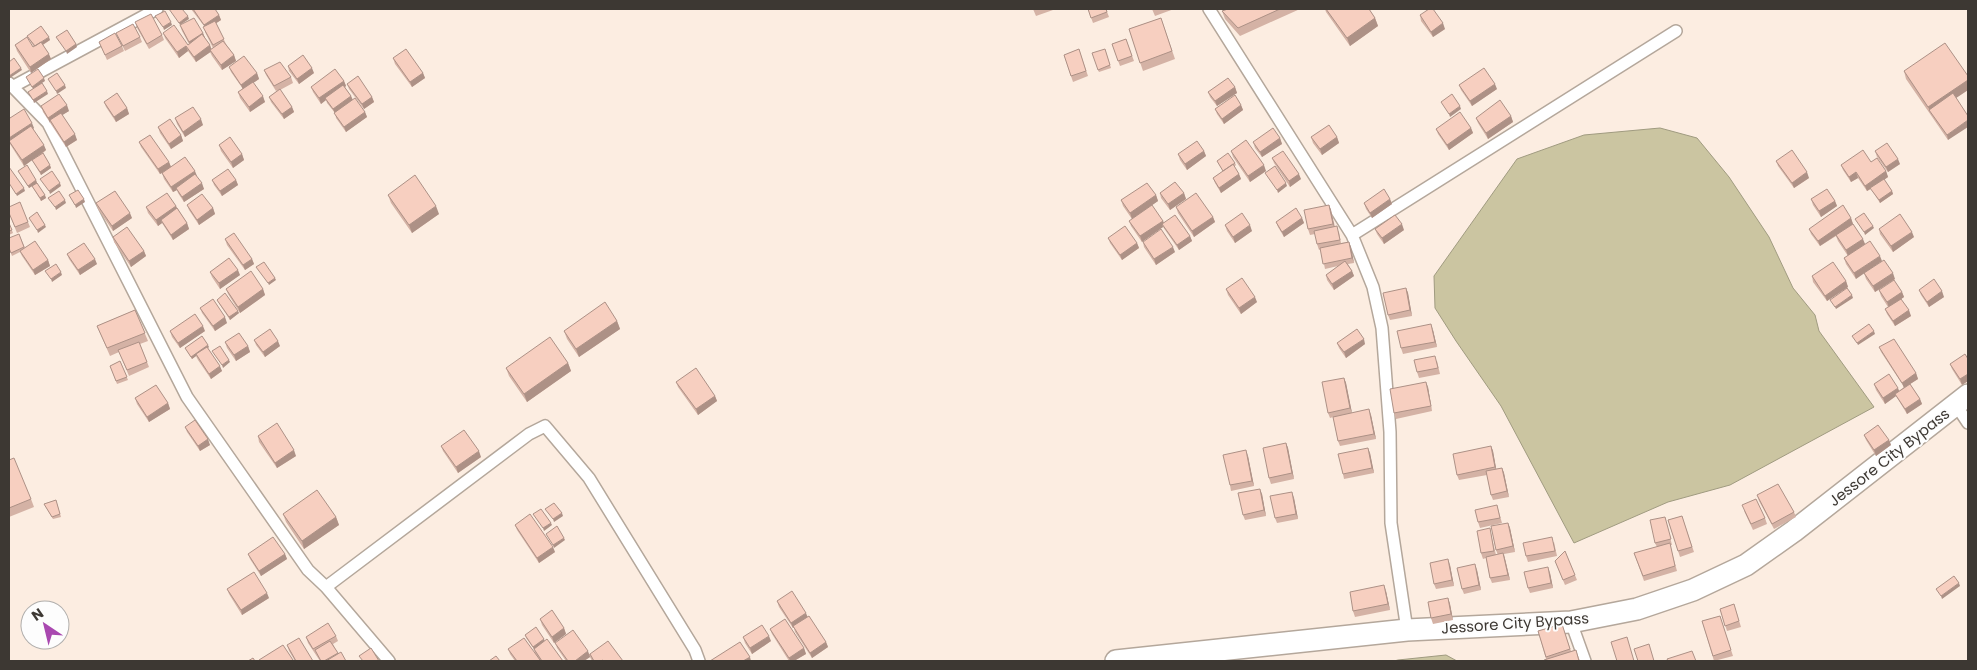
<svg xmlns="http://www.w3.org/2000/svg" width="1977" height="670" font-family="Poppins,sans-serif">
	<rect width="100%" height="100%" fill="#fcede1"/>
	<path fill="#cbc5a1" stroke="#a09b80" d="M 1660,128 L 1697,138 L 1729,177 L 1769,237 L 1793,288 L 1815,315 L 1819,331 L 1874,407 L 1730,485 L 1668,502 L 1574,543 L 1501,406 L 1456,341 L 1435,308 L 1434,276 L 1517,159 L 1584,135 Z
		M 1446,655 L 1457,661 L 1394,661 L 1398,660 Z"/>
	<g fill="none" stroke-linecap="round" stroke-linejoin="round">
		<g stroke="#b4a79b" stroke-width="14">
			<path id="street" d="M 1209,9 L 1352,235 L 1676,31
				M 9,83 L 48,123 L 187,397 L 308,570 L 326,587 L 389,661
				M 12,87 L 157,9
				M 1352,235 L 1373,287 L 1382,328 L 1390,432 L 1391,523 L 1407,630
				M 1956,405 L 1968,423
				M 326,587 L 529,434 L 545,426 L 589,478 L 695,650 L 699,661
				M 1571,622 L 1585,661"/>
		</g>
		<g stroke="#b4a79b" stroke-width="24">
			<path id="highway" d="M 1116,661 L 1407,630 L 1571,622 L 1637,609 L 1693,590 L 1746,565 L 1794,531 L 1968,395"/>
		</g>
		<use href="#street" stroke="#fff" stroke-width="11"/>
		<use href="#highway" stroke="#fff" stroke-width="21"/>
	</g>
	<path fill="#d4b2a5" d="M 191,9 L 215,9 L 219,15 L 221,20 L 216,23 L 226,44 L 234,55 L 236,61 L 222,70 L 212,56 L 210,52 L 196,62 L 188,51 L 179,58 L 165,38 L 163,33 L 188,45 L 189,44 L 182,31 L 180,25 L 203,33 L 205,38 L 210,45 L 211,49 L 213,48 L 205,32 L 204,26 Z
		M 1033,9 L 1053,9 L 1053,10 L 1036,16 Z
		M 1088,9 L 1106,9 L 1109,17 L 1093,23 Z
		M 1152,9 L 1174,9 L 1155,16 Z
		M 1228,9 L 1300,9 L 1240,36 L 1225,19 L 1222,11 Z
		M 1325,9 L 1369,9 L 1375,18 L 1378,26 L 1350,46 L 1326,12 Z
		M 1420,15 L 1445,29 L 1433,37 L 1421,21 Z
		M 1161,18 L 1175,59 L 1143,71 L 1129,29 Z
		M 135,22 L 162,35 L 164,40 L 149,49 L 137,28 Z
		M 116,33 L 140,37 L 142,42 L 125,51 Z
		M 27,36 L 50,40 L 43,45 L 51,59 L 31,73 L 17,51 L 15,45 L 34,47 Z
		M 1126,39 L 1134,61 L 1120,66 L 1112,44 Z
		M 99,42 L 122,46 L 124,51 L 107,60 Z
		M 1079,49 L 1088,76 L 1073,82 L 1064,55 Z
		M 1105,49 L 1111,68 L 1099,72 L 1098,70 Z
		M 393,58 L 423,73 L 425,78 L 412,87 L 395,64 Z
		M 288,66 L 314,73 L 299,84 L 289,71 Z
		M 229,67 L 257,73 L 259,79 L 253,83 L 265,102 L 250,112 L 240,98 L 238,92 L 243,89 L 231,72 Z
		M 264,70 L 291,77 L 293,83 L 280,90 L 292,107 L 294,112 L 284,119 L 271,102 L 269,97 L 278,90 L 276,91 L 266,75 Z
		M 1904,71 L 1968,76 L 1968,90 L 1956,98 L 1948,140 L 1906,79 Z
		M 344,81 L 346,86 L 345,87 L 351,96 L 353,100 L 365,112 L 367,117 L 346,132 L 336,118 L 335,113 L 327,103 L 326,100 L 321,104 L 313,92 L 311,87 Z
		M 347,84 L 372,97 L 374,102 L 364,109 L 349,89 Z
		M 1459,85 L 1497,89 L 1472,106 L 1461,90 Z
		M 1235,87 L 1237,93 L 1217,106 L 1210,97 L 1208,92 Z
		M 104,102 L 127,108 L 129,114 L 116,122 L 106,107 Z
		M 1241,105 L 1243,110 L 1224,124 L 1217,114 L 1215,109 Z
		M 41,106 L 69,111 L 62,115 L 77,140 L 66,147 L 43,112 Z
		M 9,116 L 10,118 L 34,128 L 33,129 L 46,150 L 43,153 L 51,168 L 41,175 L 32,160 L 24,166 L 10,144 L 9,145 Z
		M 1511,116 L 1513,122 L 1488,139 L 1478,123 L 1476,118 Z
		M 175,118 L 203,125 L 185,137 L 177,124 Z
		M 158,127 L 181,135 L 183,141 L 171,149 L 160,133 Z
		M 1471,128 L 1473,133 L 1449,150 L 1438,134 L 1436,129 Z
		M 1311,137 L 1337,137 L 1339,143 L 1322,155 L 1313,143 Z
		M 1280,138 L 1282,144 L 1262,157 L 1255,148 L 1253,142 Z
		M 139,142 L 169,162 L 171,167 L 196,175 L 204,189 L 184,202 L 178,193 L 177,190 L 173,192 L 164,179 L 162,173 L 160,174 L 141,147 Z
		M 219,145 L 242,154 L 244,160 L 233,168 L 221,151 Z
		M 1204,151 L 1206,156 L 1187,170 L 1180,160 L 1178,154 Z
		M 1231,151 L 1266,171 L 1250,182 L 1233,157 Z
		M 1875,151 L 1900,164 L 1888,172 L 1877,157 Z
		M 1272,158 L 1301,179 L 1290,187 L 1274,163 Z
		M 1217,161 L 1235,163 L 1236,165 L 1234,167 L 1239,174 L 1241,179 L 1221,193 L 1215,183 L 1213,178 L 1223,171 Z
		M 1776,161 L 1809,178 L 1794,188 L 1778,166 Z
		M 1871,162 L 1886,171 L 1888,177 L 1884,180 L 1892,191 L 1893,194 L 1880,203 L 1871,189 L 1867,191 L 1858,178 L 1851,182 L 1843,170 L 1841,165 Z
		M 18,171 L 36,180 L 37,183 L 46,198 L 41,201 L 32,186 L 29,188 Z
		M 212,180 L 236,180 L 238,185 L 222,196 L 214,185 Z
		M 1160,193 L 1184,193 L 1186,199 L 1170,210 L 1161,198 Z
		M 388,195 L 439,214 L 412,233 L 391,203 Z
		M 1156,195 L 1158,201 L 1132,219 L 1123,206 L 1121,200 Z
		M 1390,199 L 1392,204 L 1372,218 L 1366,209 L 1364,203 Z
		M 1811,199 L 1835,201 L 1837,206 L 1821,217 L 1813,205 Z
		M 96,203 L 132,218 L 113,231 L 98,209 Z
		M 187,205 L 213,208 L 215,214 L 199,225 L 189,210 Z
		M 1329,205 L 1331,210 L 1335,227 L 1339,232 L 1341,243 L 1349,242 L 1354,263 L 1348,264 L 1352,271 L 1354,276 L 1334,290 L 1327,280 L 1326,275 L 1338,266 L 1325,269 L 1321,249 L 1319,250 L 1317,244 L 1315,234 L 1310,235 L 1308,229 Z
		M 176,206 L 178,209 L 187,223 L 189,229 L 173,240 L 162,223 L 158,226 L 148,213 L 146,207 Z
		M 1176,207 L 1213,217 L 1215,222 L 1194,237 L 1178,213 Z
		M 9,213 L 28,222 L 30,227 L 17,233 Z
		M 1302,218 L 1304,223 L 1284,237 L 1278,227 L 1276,222 Z
		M 1851,218 L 1853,224 L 1865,244 L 1856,279 L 1846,264 L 1844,258 L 1848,256 L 1838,241 L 1836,236 L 1820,246 L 1811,234 L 1809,229 Z
		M 1129,221 L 1163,221 L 1164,223 L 1190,236 L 1192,241 L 1179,250 L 1163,227 L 1142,242 L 1131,226 Z
		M 9,223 L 13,233 L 9,235 Z
		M 1225,225 L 1252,231 L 1235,243 L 1227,231 Z
		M 1375,229 L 1404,230 L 1384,244 L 1377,234 Z
		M 1879,229 L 1914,237 L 1893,252 L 1880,234 Z
		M 19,234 L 25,248 L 48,260 L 50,266 L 35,275 L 22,256 L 20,252 L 12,256 L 9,248 Z
		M 113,237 L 144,251 L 146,256 L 131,267 L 114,242 Z
		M 1108,238 L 1137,243 L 1139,248 L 1122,260 L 1110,243 Z
		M 225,239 L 252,259 L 254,264 L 245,270 L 227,245 Z
		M 1143,242 L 1175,252 L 1156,265 L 1144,247 Z
		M 67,254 L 97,264 L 80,275 L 69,259 Z
		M 210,272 L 240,275 L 220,289 L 212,277 Z
		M 1864,273 L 1895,279 L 1875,292 L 1866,279 Z
		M 1812,276 L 1846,281 L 1848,287 L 1827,301 L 1813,282 Z
		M 1406,288 L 1408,293 L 1412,316 L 1390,320 L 1388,315 Z
		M 226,289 L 263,289 L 265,295 L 240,313 L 228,294 Z
		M 1226,289 L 1257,302 L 1241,314 L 1228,295 Z
		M 1879,290 L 1902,292 L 1904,297 L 1901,299 L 1911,316 L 1895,326 L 1887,314 L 1885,309 L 1888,307 L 1881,296 Z
		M 1919,290 L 1944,297 L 1929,307 L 1921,295 Z
		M 217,300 L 239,313 L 230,320 L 218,302 Z
		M 200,308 L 227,323 L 215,331 L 202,313 Z
		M 135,310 L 148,341 L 140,344 L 149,367 L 129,376 L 119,352 L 110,356 L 97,326 Z
		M 617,321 L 620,329 L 579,357 L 567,339 L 564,331 Z
		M 1433,330 L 1437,347 L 1403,354 L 1401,348 Z
		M 170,331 L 205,331 L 180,348 L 172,337 Z
		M 254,340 L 280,346 L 265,357 L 256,345 Z
		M 225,342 L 248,346 L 250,352 L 236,361 L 227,348 Z
		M 1337,343 L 1365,344 L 1346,358 L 1339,348 Z
		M 209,347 L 208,348 L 222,371 L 211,379 L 198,360 L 196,356 L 192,359 L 185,348 Z
		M 1879,347 L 1916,373 L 1918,379 L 1910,384 L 1920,399 L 1922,404 L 1907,414 L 1896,396 L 1885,404 L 1876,390 L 1874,384 L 1899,391 L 1904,387 L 1881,352 Z
		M 1968,359 L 1968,381 L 1962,385 L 1952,369 L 1950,364 Z
		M 120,361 L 128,380 L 117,384 L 110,366 Z
		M 1437,361 L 1440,374 L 1419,378 L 1417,372 Z
		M 568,363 L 571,371 L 527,402 L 509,376 L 506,368 Z
		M 1344,378 L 1346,383 L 1352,413 L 1371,415 L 1376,439 L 1340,446 L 1338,441 L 1333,417 L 1330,418 L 1328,413 Z
		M 676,382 L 715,396 L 717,401 L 698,415 L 678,387 Z
		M 1428,387 L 1432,411 L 1396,419 L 1394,413 Z
		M 135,398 L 168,403 L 170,409 L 149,422 L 137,404 Z
		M 185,427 L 210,445 L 200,451 L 187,432 Z
		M 1864,435 L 1889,440 L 1891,445 L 1876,456 L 1866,440 Z
		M 258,436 L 296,456 L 277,468 L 259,442 Z
		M 1286,443 L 1288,448 L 1294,479 L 1271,484 L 1269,478 Z
		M 441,446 L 481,457 L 458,473 L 443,451 Z
		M 1491,446 L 1493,451 L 1496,469 L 1502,468 L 1504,473 L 1509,497 L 1493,500 L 1491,495 L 1487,475 L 1459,480 L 1457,475 Z
		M 1370,453 L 1374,473 L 1344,479 L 1343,474 Z
		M 1248,456 L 1254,486 L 1231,491 L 1230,485 Z
		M 9,460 L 31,499 L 34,507 L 9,517 Z
		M 1262,494 L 1266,516 L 1245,520 L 1243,515 Z
		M 1757,495 L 1794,512 L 1796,517 L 1774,529 L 1759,501 Z
		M 1294,498 L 1298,519 L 1277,523 L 1275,518 Z
		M 56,500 L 61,517 L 53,519 L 44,504 Z
		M 1497,505 L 1502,523 L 1480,528 L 1478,522 Z
		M 1744,511 L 1765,518 L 1767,524 L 1753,530 Z
		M 283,514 L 336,517 L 339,525 L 304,549 L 286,522 Z
		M 1682,516 L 1694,552 L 1680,557 L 1668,520 Z
		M 1665,517 L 1672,545 L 1670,545 L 1677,571 L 1644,581 L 1634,553 L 1657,547 L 1655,543 Z
		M 1508,523 L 1510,528 L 1515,552 L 1504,554 L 1510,580 L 1492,583 L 1490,578 L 1486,558 L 1483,559 L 1481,553 L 1491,534 L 1496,555 L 1498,555 L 1496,550 Z
		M 515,525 L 555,552 L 539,563 L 517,530 Z
		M 1554,542 L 1557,556 L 1528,562 L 1526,556 Z
		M 1565,551 L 1577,580 L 1565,585 L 1555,561 Z
		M 248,554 L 285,554 L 287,559 L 261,576 L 250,559 Z
		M 1450,565 L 1454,586 L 1436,589 L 1434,584 Z
		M 1477,570 L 1481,590 L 1464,594 L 1462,589 Z
		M 1550,573 L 1553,588 L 1530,593 L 1528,588 Z
		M 227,589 L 269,598 L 242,615 L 229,594 Z
		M 1386,591 L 1390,610 L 1355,617 L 1353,611 Z
		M 1448,598 L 1450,604 L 1453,620 L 1433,624 L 1431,618 Z
		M 777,601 L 808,617 L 826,642 L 828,647 L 812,658 L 795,632 L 794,628 L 793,628 L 779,607 Z
		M 1734,604 L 1741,627 L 1727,631 L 1720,609 Z
		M 1720,616 L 1733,656 L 1714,661 L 1702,621 Z
		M 540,619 L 564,628 L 566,634 L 554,643 L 542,625 Z
		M 1562,624 L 1571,651 L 1576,650 L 1580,661 L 1545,661 L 1546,659 L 1538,631 Z
		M 770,629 L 804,648 L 806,654 L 794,661 L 789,661 L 772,634 Z
		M 525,635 L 545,641 L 563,661 L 515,661 L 510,654 L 508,649 L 535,654 L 534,649 L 526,638 Z
		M 336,636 L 338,641 L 333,644 L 338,654 L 346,661 L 320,661 L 308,643 L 306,637 Z
		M 743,637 L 771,641 L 752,654 L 745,643 Z
		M 555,643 L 590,654 L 623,661 L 592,661 L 590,657 L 584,661 L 566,661 L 557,648 Z
		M 287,645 L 313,661 L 295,661 L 289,651 Z"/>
	<path fill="#ad9186" d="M 219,15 L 221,20 L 206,30 L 204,25 Z
		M 188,16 L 189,19 L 180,25 L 179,23 Z
		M 1375,18 L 1378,26 L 1350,46 L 1347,38 Z
		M 171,22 L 172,25 L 164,30 L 163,27 Z
		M 1443,23 L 1445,29 L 1433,37 L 1431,32 Z
		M 203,33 L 205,38 L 191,47 L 189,42 Z
		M 49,37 L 50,40 L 36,49 L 35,47 Z
		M 76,44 L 77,47 L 67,54 L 66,51 Z
		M 210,45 L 212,51 L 196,62 L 194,57 Z
		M 186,46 L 188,51 L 179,58 L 177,52 Z
		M 49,54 L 51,59 L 31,73 L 30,67 Z
		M 234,55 L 236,61 L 222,70 L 221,65 Z
		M 21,68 L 22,70 L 10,78 L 9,76 Z
		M 312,68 L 314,73 L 299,84 L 297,79 Z
		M 257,73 L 259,79 L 243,90 L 241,85 Z
		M 423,73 L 425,78 L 412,87 L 410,82 Z
		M 44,78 L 45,81 L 33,89 L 32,87 Z
		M 1968,80 L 1968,90 L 1932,114 L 1928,107 Z
		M 344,81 L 346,86 L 327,100 L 325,98 L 326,100 L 321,104 L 319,98 Z
		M 1495,84 L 1497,89 L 1472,106 L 1470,101 Z
		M 65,85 L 66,88 L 57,94 L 56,91 Z
		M 1235,87 L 1237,93 L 1217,106 L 1215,101 Z
		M 47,91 L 48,94 L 34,103 L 33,100 Z
		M 263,96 L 265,102 L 250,112 L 249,107 Z
		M 351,96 L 353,101 L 335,114 L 333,109 Z
		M 372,97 L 374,102 L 364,109 L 362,104 Z
		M 67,105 L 69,111 L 51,122 L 50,120 L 50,123 L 48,118 Z
		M 1241,105 L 1243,110 L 1224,124 L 1222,119 Z
		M 1460,106 L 1461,109 L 1450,117 L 1449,114 Z
		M 292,107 L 294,112 L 284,119 L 282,114 Z
		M 127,108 L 129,114 L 116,122 L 114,117 Z
		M 365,112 L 367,117 L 346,132 L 344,127 Z
		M 1511,116 L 1513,122 L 1488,139 L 1486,133 Z
		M 201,119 L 203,125 L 185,137 L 183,132 Z
		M 1968,120 L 1968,127 L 1948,140 L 1947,135 Z
		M 32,123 L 34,128 L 11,144 L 9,141 L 9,138 Z
		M 1471,128 L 1473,133 L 1449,150 L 1447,145 Z
		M 75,134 L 77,140 L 66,147 L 64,142 Z
		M 181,135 L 183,141 L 171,149 L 169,144 Z
		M 1337,137 L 1339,143 L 1322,155 L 1320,149 Z
		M 1280,138 L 1282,144 L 1262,157 L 1260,152 Z
		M 44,145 L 46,150 L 24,166 L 22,160 Z
		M 1204,151 L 1206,156 L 1187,170 L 1185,164 Z
		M 242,154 L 244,160 L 233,168 L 231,162 Z
		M 1898,159 L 1900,164 L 1888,172 L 1886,167 Z
		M 169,162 L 171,167 L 160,174 L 158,169 Z
		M 50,165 L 51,168 L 41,175 L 40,172 Z
		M 1264,165 L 1266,171 L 1250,182 L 1248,176 Z
		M 195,171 L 197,176 L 176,188 L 177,190 L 173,192 L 171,187 Z
		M 1886,171 L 1888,177 L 1867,191 L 1865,186 Z
		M 1807,172 L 1809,178 L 1794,188 L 1792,183 Z
		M 1856,172 L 1858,178 L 1851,182 L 1849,177 Z
		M 1239,174 L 1241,179 L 1221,193 L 1219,188 Z
		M 1299,174 L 1301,179 L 1290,187 L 1289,181 Z
		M 36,180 L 37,183 L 29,188 L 28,186 Z
		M 236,180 L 238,185 L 222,196 L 220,191 Z
		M 60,183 L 61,186 L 50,194 L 49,191 Z
		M 202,183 L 204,189 L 184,202 L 182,197 Z
		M 1286,183 L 1287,186 L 1278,193 L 1277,190 Z
		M 24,188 L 25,191 L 17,196 L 16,194 Z
		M 1892,191 L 1893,194 L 1880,203 L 1879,200 Z
		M 1184,193 L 1186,199 L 1170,210 L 1168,204 Z
		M 45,195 L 46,198 L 41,201 L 40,198 Z
		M 1156,195 L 1158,201 L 1132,219 L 1130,213 Z
		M 84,199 L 85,202 L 76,208 L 75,205 Z
		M 1390,199 L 1392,204 L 1372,218 L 1370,213 Z
		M 65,200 L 66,203 L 56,210 L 55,207 Z
		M 1835,201 L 1837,206 L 1821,217 L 1819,211 Z
		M 1329,205 L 1331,210 L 1335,230 L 1333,224 Z
		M 176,206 L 178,211 L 161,220 L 162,223 L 158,226 L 156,220 Z
		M 436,206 L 439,214 L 412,233 L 409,225 Z
		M 213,208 L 215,214 L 199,225 L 197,220 Z
		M 130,213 L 132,218 L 113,231 L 112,226 Z
		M 1213,217 L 1215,222 L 1194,237 L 1192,231 Z
		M 1302,218 L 1304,223 L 1284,237 L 1282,232 Z
		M 1851,218 L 1853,224 L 1820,246 L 1818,241 Z
		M 1163,221 L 1165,226 L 1162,224 L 1163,227 L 1142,242 L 1140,236 Z
		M 187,223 L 189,229 L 173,240 L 171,235 Z
		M 1402,224 L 1404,230 L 1384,244 L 1382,238 Z
		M 45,225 L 46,227 L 38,233 L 37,230 Z
		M 1250,225 L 1252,231 L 1235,243 L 1233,237 Z
		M 1873,226 L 1874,228 L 1865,235 L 1864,232 Z
		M 1912,232 L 1914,237 L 1893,252 L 1891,246 Z
		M 1190,236 L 1192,241 L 1179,250 L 1177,245 Z
		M 1863,239 L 1865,244 L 1848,256 L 1846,250 Z
		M 1349,242 L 1351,247 L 1354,263 L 1352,258 Z
		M 1137,243 L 1139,248 L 1122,260 L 1120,255 Z
		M 1173,247 L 1175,252 L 1156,265 L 1154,259 Z
		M 144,251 L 146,256 L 131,267 L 129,261 Z
		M 1880,256 L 1882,261 L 1856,279 L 1854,273 Z
		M 95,259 L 97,264 L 80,275 L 78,270 Z
		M 252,259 L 254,264 L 245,270 L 243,265 Z
		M 48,260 L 50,266 L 35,275 L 33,270 Z
		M 238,270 L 240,275 L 220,289 L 219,283 Z
		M 1352,271 L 1354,276 L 1334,290 L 1332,284 Z
		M 61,272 L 62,275 L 52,282 L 51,279 Z
		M 1893,273 L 1895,279 L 1875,292 L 1873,286 Z
		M 275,278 L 276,280 L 269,285 L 268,283 Z
		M 1846,281 L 1848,287 L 1827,301 L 1825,296 Z
		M 1406,288 L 1408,293 L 1412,316 L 1410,310 Z
		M 263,289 L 265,295 L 240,313 L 238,307 Z
		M 1942,291 L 1944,297 L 1929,307 L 1927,302 Z
		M 1902,292 L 1904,297 L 1889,308 L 1887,302 Z
		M 1852,295 L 1853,298 L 1836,309 L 1835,307 Z
		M 1255,297 L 1257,302 L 1241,314 L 1239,308 Z
		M 1909,310 L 1911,316 L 1895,326 L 1893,321 Z
		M 238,311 L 239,313 L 230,320 L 229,317 Z
		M 225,317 L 227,323 L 215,331 L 213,326 Z
		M 617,321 L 620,329 L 579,357 L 576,349 Z
		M 1431,324 L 1433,330 L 1437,347 L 1435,342 Z
		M 203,326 L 205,331 L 180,348 L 178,343 Z
		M 1874,331 L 1875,334 L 1858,345 L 1857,343 Z
		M 1364,339 L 1365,344 L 1346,358 L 1344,352 Z
		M 278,341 L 280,346 L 265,357 L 263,352 Z
		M 208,345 L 209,347 L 197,356 L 196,354 L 196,356 L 192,359 L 191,357 Z
		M 248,346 L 250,352 L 236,361 L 234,355 Z
		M 229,360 L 230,362 L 223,368 L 222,365 Z
		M 568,363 L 571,371 L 527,402 L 524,394 Z
		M 220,366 L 222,371 L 211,379 L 209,374 Z
		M 1916,373 L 1918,379 L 1904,388 L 1902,383 Z
		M 1968,374 L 1968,381 L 1962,385 L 1960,379 Z
		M 1344,378 L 1346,383 L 1352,413 L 1350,408 Z
		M 1426,382 L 1428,387 L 1432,411 L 1431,406 Z
		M 1898,388 L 1900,393 L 1895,394 L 1896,396 L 1885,404 L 1883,398 Z
		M 715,396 L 717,401 L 698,415 L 696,409 Z
		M 1920,399 L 1922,404 L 1907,414 L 1905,409 Z
		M 168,403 L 170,409 L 149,422 L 147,417 Z
		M 1369,409 L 1371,415 L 1376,439 L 1374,434 Z
		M 208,439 L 210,445 L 200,451 L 198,446 Z
		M 1889,440 L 1891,445 L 1876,456 L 1874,450 Z
		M 1286,443 L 1288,448 L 1294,479 L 1292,473 Z
		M 1491,446 L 1493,451 L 1497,473 L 1495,467 Z
		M 1368,448 L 1370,453 L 1374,473 L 1372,468 Z
		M 294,450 L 296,456 L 277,468 L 275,463 Z
		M 1246,450 L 1248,456 L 1254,486 L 1252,481 Z
		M 479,451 L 481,457 L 458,473 L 456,467 Z
		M 1502,468 L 1504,473 L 1509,497 L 1507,491 Z
		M 1260,489 L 1262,494 L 1266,516 L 1264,510 Z
		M 1292,492 L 1294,498 L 1298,519 L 1296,514 Z
		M 562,513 L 563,516 L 554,522 L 553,519 Z
		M 336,517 L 339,525 L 304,549 L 302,541 Z
		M 551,523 L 552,525 L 544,531 L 543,528 Z
		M 1508,523 L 1510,528 L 1515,552 L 1513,546 Z
		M 564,538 L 565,540 L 554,548 L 553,545 Z
		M 553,547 L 555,552 L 539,563 L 537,558 Z
		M 1503,553 L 1505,559 L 1510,580 L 1508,575 Z
		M 285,554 L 287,559 L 261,576 L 259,571 Z
		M 1448,559 L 1450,565 L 1454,586 L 1452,580 Z
		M 1475,564 L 1477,570 L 1481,590 L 1479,585 Z
		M 1548,567 L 1550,573 L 1553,588 L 1551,583 Z
		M 1959,583 L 1960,586 L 1942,599 L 1941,596 Z
		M 1384,585 L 1386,591 L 1390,610 L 1388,604 Z
		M 267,593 L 269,598 L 242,615 L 241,610 Z
		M 1448,598 L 1450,604 L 1453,620 L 1451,614 Z
		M 806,613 L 808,618 L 793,628 L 791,623 Z
		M 564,628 L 566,634 L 554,643 L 552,637 Z
		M 769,636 L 771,641 L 752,654 L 750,648 Z
		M 544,639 L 545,642 L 534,650 L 533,647 Z
		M 826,642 L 828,647 L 812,658 L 810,653 Z
		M 804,648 L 806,654 L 794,661 L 790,661 L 789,658 Z
		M 588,651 L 590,657 L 584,661 L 575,661 Z
		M 750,657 L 751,661 L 743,661 Z"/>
	<path fill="#f7cfc0" stroke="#ad9186" d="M 169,9 L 182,9 L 188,16 L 179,23 Z
		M 193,9 L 215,9 L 219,15 L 204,25 Z
		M 1088,9 L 1106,9 L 1107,12 L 1091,18 Z
		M 1228,9 L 1280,9 L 1238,28 L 1222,11 Z
		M 1326,9 L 1369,9 L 1375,18 L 1347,38 Z
		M 1429,9 L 1433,9 L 1443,23 L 1431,32 L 1420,15 Z
		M 165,11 L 171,22 L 163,27 L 155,16 Z
		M 151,14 L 162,35 L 147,44 L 135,22 Z
		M 194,18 L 203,33 L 189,42 L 180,25 Z
		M 1161,18 L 1172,51 L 1140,63 L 1129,29 Z
		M 215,21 L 224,39 L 213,45 L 203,27 Z
		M 133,24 L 140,37 L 123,46 L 116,33 Z
		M 174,25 L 188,45 L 202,34 L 210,45 L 194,57 L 186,46 L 177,52 L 163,33 Z
		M 41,26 L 49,37 L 35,46 L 27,36 Z
		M 67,30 L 76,44 L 66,51 L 56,37 Z
		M 115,33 L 122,46 L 105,55 L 99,42 Z
		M 27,37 L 33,47 L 41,42 L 49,54 L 30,67 L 15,45 Z
		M 1126,39 L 1132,56 L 1118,61 L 1112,44 Z
		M 223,41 L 234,55 L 221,65 L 210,50 Z
		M 1945,43 L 1968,76 L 1968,80 L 1928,107 L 1904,71 Z
		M 406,49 L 423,73 L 410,82 L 393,58 Z
		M 1079,49 L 1086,71 L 1071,76 L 1064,55 Z
		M 1105,49 L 1110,65 L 1098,70 L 1092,53 Z
		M 303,55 L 312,68 L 297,79 L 288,66 Z
		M 244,56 L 257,73 L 241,85 L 229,67 Z
		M 14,58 L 21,68 L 9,76 L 9,62 Z
		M 280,62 L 291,77 L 274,86 L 264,70 Z
		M 1484,68 L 1495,84 L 1470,101 L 1459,85 Z
		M 38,69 L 44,78 L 32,87 L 26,77 Z
		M 335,69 L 344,81 L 319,98 L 311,87 Z
		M 57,73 L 65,85 L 56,91 L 48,79 Z
		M 358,76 L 372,97 L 362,104 L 347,84 Z
		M 1228,78 L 1235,87 L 1215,101 L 1208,92 Z
		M 253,82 L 263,96 L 249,107 L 238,92 Z
		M 42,83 L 47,91 L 33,100 L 28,92 Z
		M 343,85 L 351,96 L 333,109 L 325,98 Z
		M 280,89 L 292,107 L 282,114 L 269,97 Z
		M 117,93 L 127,108 L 114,117 L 104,102 Z
		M 1953,93 L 1968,116 L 1968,120 L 1947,135 L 1929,110 Z
		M 59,94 L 67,105 L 48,118 L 41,106 Z
		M 1452,94 L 1460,106 L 1449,114 L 1441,102 Z
		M 1235,95 L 1241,105 L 1222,119 L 1215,109 Z
		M 355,98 L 365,112 L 344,127 L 334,113 Z
		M 1500,100 L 1511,116 L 1486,133 L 1476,118 Z
		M 193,107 L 201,119 L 183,132 L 175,118 Z
		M 24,109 L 32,123 L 9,138 L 9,116 L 10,118 Z
		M 1460,112 L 1471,128 L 1447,145 L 1436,129 Z
		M 61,113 L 75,134 L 64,142 L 50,120 Z
		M 170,119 L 181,135 L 169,144 L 158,127 Z
		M 1329,125 L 1337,137 L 1320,149 L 1311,137 Z
		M 31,126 L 44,145 L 22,160 L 9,141 Z
		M 1273,128 L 1280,138 L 1260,152 L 1253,142 Z
		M 150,135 L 169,162 L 158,169 L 139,142 Z
		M 230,137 L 242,154 L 231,162 L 219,145 Z
		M 1246,140 L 1264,165 L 1248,176 L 1231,151 Z
		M 1197,141 L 1204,151 L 1185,164 L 1178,154 Z
		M 1887,143 L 1898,159 L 1886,167 L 1875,151 Z
		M 1792,150 L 1807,172 L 1792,183 L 1776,161 Z
		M 1863,150 L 1871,162 L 1877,158 L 1886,171 L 1865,186 L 1856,172 L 1849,177 L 1841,165 Z
		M 1283,151 L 1299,174 L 1289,181 L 1272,158 Z
		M 43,153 L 50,165 L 40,172 L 32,160 Z
		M 1228,153 L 1235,163 L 1223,171 L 1217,161 Z
		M 185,157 L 195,171 L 171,187 L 162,173 Z
		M 1233,164 L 1239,174 L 1219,188 L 1213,178 Z
		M 27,165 L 36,180 L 28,186 L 18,171 Z
		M 1275,166 L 1286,183 L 1277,190 L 1265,173 Z
		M 9,167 L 24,188 L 16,194 L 9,183 Z
		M 228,169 L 236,180 L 220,191 L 212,180 Z
		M 52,171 L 60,183 L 49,191 L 40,179 Z
		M 195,174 L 202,183 L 182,197 L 176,188 Z
		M 415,175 L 436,206 L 409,225 L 388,195 Z
		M 1884,179 L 1892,191 L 1879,200 L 1870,188 Z
		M 1175,182 L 1184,193 L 1168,204 L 1160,193 Z
		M 37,183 L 45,195 L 40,198 L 32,186 Z
		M 1147,183 L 1156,195 L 1130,213 L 1121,200 Z
		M 1384,189 L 1390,199 L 1370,213 L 1364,203 Z
		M 1827,189 L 1835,201 L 1819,211 L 1811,199 Z
		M 78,190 L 84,199 L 75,205 L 69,195 Z
		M 59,191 L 65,200 L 55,207 L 48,198 Z
		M 115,191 L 130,213 L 112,226 L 96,203 Z
		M 167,193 L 176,206 L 156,220 L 146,207 Z
		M 1196,193 L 1213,217 L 1192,231 L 1176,207 Z
		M 202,194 L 213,208 L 197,220 L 187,205 Z
		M 20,202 L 28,222 L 15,227 L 9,213 L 9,207 Z
		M 1152,205 L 1163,221 L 1140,236 L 1129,221 Z
		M 1329,205 L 1333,224 L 1308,229 L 1304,210 Z
		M 1843,205 L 1851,218 L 1818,241 L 1809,229 Z
		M 177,208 L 187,223 L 171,235 L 161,220 Z
		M 1296,208 L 1302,218 L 1282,232 L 1276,222 Z
		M 37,212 L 45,225 L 37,230 L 29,218 Z
		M 1242,213 L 1250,225 L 1233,237 L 1225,225 Z
		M 1864,213 L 1873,226 L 1864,232 L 1855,219 Z
		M 1900,214 L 1912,232 L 1891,246 L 1879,229 Z
		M 1175,215 L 1190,236 L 1177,245 L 1162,224 Z
		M 1395,215 L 1402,224 L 1382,238 L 1375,229 Z
		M 9,223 L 12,230 L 9,231 Z
		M 1853,224 L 1863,239 L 1846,250 L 1836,235 Z
		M 1125,226 L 1137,243 L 1120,255 L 1108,238 Z
		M 1337,226 L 1340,240 L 1317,244 L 1314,231 Z
		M 127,227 L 144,251 L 129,261 L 113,237 Z
		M 1161,229 L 1173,247 L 1154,259 L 1143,242 Z
		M 234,233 L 252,259 L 243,265 L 225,239 Z
		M 19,234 L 24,247 L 11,253 L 9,248 L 9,238 Z
		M 35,241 L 48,260 L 33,270 L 20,251 Z
		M 1870,241 L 1880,256 L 1854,273 L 1844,258 Z
		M 1349,242 L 1352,258 L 1323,264 L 1320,248 Z
		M 84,243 L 95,259 L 78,270 L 67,254 Z
		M 229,258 L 238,270 L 219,283 L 210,272 Z
		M 1884,260 L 1893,273 L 1873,286 L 1864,273 Z
		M 1345,261 L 1352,271 L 1332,284 L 1326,275 Z
		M 264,262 L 275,278 L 268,283 L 256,267 Z
		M 1833,262 L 1846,281 L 1825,296 L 1812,276 Z
		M 56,264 L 61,272 L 51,279 L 45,271 Z
		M 251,271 L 263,289 L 238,307 L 226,289 Z
		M 1242,278 L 1255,297 L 1239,308 L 1226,289 Z
		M 1934,279 L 1942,291 L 1927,302 L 1919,290 Z
		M 1894,280 L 1902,292 L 1887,302 L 1879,290 Z
		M 1406,288 L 1410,310 L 1388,315 L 1383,293 Z
		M 1847,288 L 1852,295 L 1835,307 L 1830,300 Z
		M 225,293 L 238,311 L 229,317 L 217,300 Z
		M 213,299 L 225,317 L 213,326 L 200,308 Z
		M 1901,299 L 1909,310 L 1893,321 L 1885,309 Z
		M 605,302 L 617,321 L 576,349 L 564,331 Z
		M 135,310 L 145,333 L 107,348 L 97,326 Z
		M 195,314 L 203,326 L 178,343 L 170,331 Z
		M 1431,324 L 1435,342 L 1401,348 L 1397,331 Z
		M 1869,324 L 1874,331 L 1857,343 L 1852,336 Z
		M 270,329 L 278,341 L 263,352 L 254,340 Z
		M 1357,329 L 1364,339 L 1344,352 L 1337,343 Z
		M 239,333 L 248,346 L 234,355 L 225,342 Z
		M 202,336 L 208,345 L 191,357 L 185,348 Z
		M 550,337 L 568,363 L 524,394 L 506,368 Z
		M 1894,339 L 1916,373 L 1902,383 L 1879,347 Z
		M 139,342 L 147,362 L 127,370 L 118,350 Z
		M 220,346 L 229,360 L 222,365 L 212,351 Z
		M 207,347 L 220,366 L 209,374 L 196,354 Z
		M 1965,354 L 1968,359 L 1968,374 L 1960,379 L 1950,364 Z
		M 1435,356 L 1438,368 L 1417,372 L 1414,360 Z
		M 120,361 L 127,377 L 116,381 L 110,366 Z
		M 696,368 L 715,396 L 696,409 L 676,382 Z
		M 1889,374 L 1898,388 L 1883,398 L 1874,384 Z
		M 1344,378 L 1350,408 L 1328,413 L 1322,382 Z
		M 1426,382 L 1431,406 L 1394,413 L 1390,389 Z
		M 1910,384 L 1920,399 L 1905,409 L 1895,394 Z
		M 156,385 L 168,403 L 147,417 L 135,398 Z
		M 1369,409 L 1374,434 L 1338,441 L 1333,417 Z
		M 195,420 L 208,439 L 198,446 L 185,427 Z
		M 277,423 L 294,450 L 275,463 L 258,436 Z
		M 1878,425 L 1889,440 L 1874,450 L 1864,435 Z
		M 464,430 L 479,451 L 456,467 L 441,446 Z
		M 1286,443 L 1292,473 L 1269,478 L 1263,448 Z
		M 1491,446 L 1495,467 L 1457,475 L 1453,454 Z
		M 1368,448 L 1372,468 L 1343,474 L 1338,454 Z
		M 1246,450 L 1252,481 L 1230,485 L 1223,455 Z
		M 14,458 L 31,499 L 9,508 L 9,460 Z
		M 1502,468 L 1507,491 L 1491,495 L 1486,471 Z
		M 1778,484 L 1794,512 L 1772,524 L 1757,495 Z
		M 1260,489 L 1264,510 L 1243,515 L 1238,493 Z
		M 317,490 L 336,517 L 302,541 L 283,514 Z
		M 1292,492 L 1296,514 L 1275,518 L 1270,496 Z
		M 1756,499 L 1765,518 L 1751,524 L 1742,505 Z
		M 56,500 L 60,514 L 52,517 L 44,504 Z
		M 554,503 L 562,513 L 553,519 L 545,509 Z
		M 1497,505 L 1500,518 L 1478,522 L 1475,510 Z
		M 541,509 L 551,523 L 543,528 L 533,514 Z
		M 530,514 L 553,547 L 537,558 L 515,525 Z
		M 1682,516 L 1692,547 L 1678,551 L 1668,520 Z
		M 1665,517 L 1671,539 L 1655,543 L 1650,520 Z
		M 1508,523 L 1513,546 L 1496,550 L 1491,526 Z
		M 557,526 L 564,538 L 553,545 L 546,534 Z
		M 1490,528 L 1494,551 L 1481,553 L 1477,531 Z
		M 273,537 L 285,554 L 259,571 L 248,554 Z
		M 1552,537 L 1555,551 L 1526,556 L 1523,543 Z
		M 1670,543 L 1675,566 L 1643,576 L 1634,553 Z
		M 1565,551 L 1575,575 L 1563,580 L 1555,561 Z
		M 1503,553 L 1508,575 L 1490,578 L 1486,557 Z
		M 1448,559 L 1452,580 L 1434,584 L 1430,563 Z
		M 1475,564 L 1479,585 L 1462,589 L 1457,568 Z
		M 1548,567 L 1551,583 L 1528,588 L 1524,572 Z
		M 254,572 L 267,593 L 241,610 L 227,589 Z
		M 1954,576 L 1959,583 L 1941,596 L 1936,589 Z
		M 1384,585 L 1388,604 L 1353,611 L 1350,592 Z
		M 792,591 L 806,613 L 791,623 L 777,601 Z
		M 1448,598 L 1451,614 L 1431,618 L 1428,602 Z
		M 1734,604 L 1739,621 L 1725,626 L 1720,609 Z
		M 552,610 L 564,628 L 552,637 L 540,619 Z
		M 809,616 L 826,642 L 810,653 L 793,626 Z
		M 1720,616 L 1731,650 L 1713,656 L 1702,621 Z
		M 785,619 L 804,648 L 789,658 L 770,629 Z
		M 328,623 L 336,636 L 313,649 L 306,637 Z
		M 1562,624 L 1570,649 L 1546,657 L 1538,631 Z
		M 762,625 L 769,636 L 750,648 L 743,637 Z
		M 536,627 L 544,639 L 533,647 L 525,635 Z
		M 573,630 L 588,651 L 575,661 L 568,661 L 555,643 Z
		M 1627,637 L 1634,661 L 1617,661 L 1611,642 Z
		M 299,638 L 313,661 L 296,661 L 287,645 Z
		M 524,638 L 540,660 L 537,661 L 517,661 L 508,649 Z
		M 547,639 L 563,661 L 542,661 L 534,649 Z
		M 330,641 L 338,653 L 324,661 L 321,661 L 315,650 Z
		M 608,641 L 623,661 L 604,661 L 603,660 L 601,661 L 594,661 L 590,654 Z
		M 740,642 L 750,657 L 743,661 L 710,661 Z
		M 1649,644 L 1654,661 L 1638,661 L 1634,649 Z
		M 283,645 L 293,660 L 291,661 L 260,661 L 259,660 Z
		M 371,648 L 379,661 L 363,661 L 359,656 Z
		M 1576,650 L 1579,661 L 1545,661 L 1544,660 Z
		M 1692,651 L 1696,661 L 1668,661 L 1667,659 Z
		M 341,652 L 346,661 L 326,661 Z
		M 496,656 L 500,661 L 489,661 Z
		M 253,658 L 255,661 L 248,661 Z"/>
	<g text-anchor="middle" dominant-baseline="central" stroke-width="4" stroke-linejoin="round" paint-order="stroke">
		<g font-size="15" fill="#3d3833" stroke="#fdfdfd">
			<text transform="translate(1889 457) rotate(-38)">Jessore City Bypass</text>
			<text transform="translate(1515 623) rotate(-4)">Jessore City Bypass</text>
		</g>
	</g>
	<rect width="1977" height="670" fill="none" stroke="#3d3833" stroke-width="20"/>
	<g transform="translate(45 625) rotate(325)"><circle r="24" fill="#fdfdfd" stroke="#b0aeac"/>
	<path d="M0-4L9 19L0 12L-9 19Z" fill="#a948b0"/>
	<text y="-8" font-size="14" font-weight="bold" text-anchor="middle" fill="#3d3833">N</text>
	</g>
</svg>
